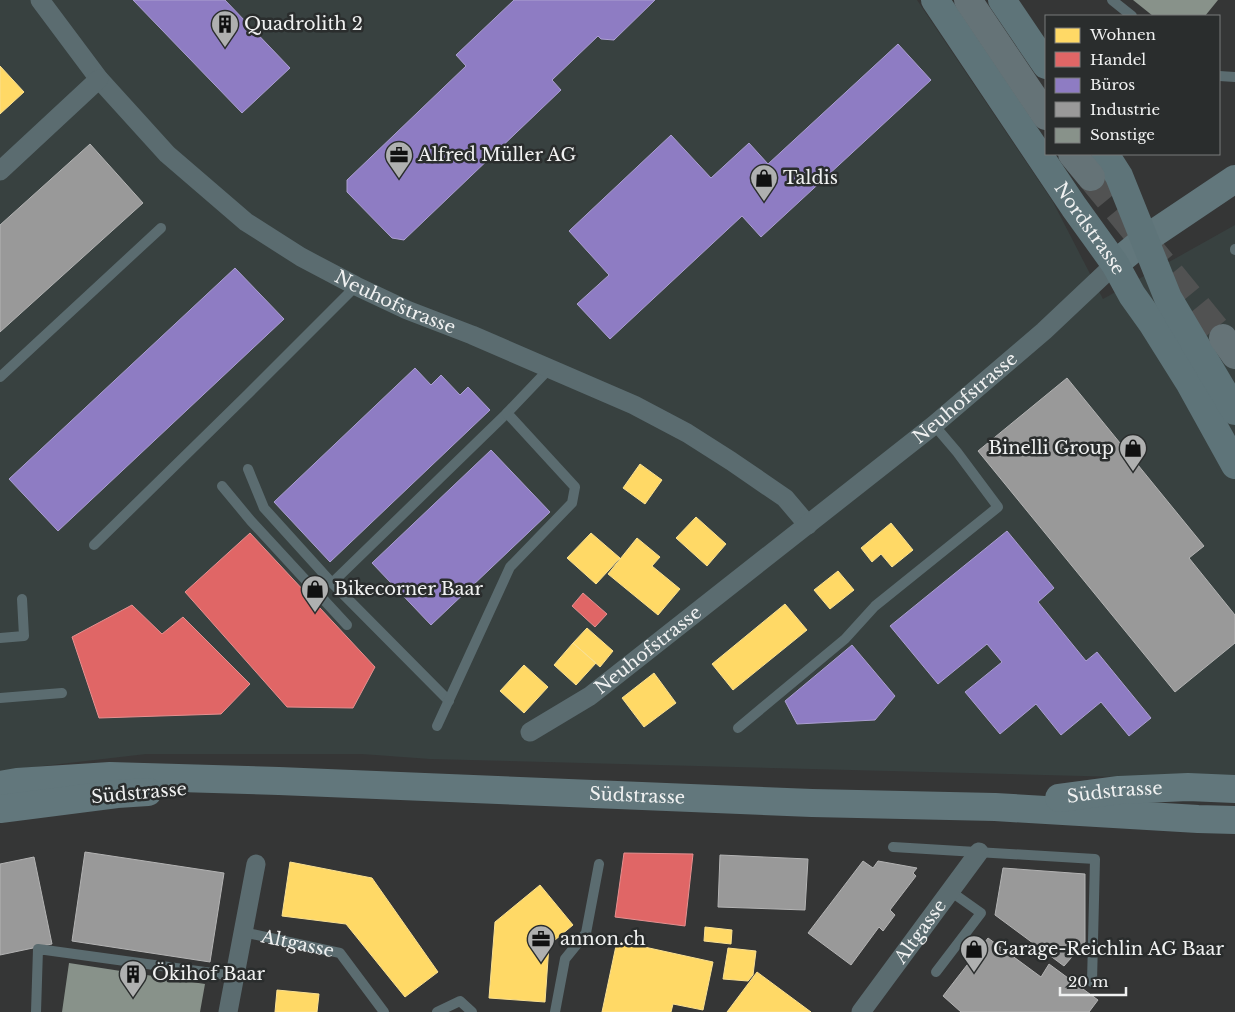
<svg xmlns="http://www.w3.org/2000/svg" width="1235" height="1012" font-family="'Libre Baskerville',serif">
	<rect width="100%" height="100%" fill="#353636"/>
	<path fill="#384140" d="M 0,0 L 917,0 L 1053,202 L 1103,299 L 1235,225 L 1235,780 L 430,759 L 362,754 L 146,754 L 0,771 Z"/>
	<path fill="#ffd966" stroke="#fae090" d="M 0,66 L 24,92 L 0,114 Z
		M 640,464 L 662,480 L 645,504 L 623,488 Z
		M 696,517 L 726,544 L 707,566 L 676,538 Z
		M 891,523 L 913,550 L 892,567 L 881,554 L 872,562 L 861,548 Z
		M 591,533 L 620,558 L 596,584 L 567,558 Z
		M 637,538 L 660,557 L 652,566 L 680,589 L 658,615 L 608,574 Z
		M 838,571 L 854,590 L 830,609 L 814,590 Z
		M 785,604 L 807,630 L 733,690 L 712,664 Z
		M 587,628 L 613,651 L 600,667 L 573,643 Z
		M 573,643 L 596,663 L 576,685 L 554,665 Z
		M 524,665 L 548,687 L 524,713 L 500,691 Z
		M 654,673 L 676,703 L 644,727 L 622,698 Z
		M 290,862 L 372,878 L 438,972 L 405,997 L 346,924 L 282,916 Z
		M 540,885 L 573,925 L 549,945 L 545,1002 L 489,998 L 495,922 Z
		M 705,927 L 732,930 L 731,944 L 704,941 Z
		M 617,941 L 713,962 L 703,1010 L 673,1004 L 671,1012 L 602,1012 Z
		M 728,948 L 756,951 L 753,975 L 748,981 L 723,979 Z
		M 757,972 L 811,1012 L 727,1012 Z
		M 277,990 L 319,994 L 317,1012 L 275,1012 Z"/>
	<path fill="#e06666" stroke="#e59090" d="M 250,533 L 375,667 L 353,708 L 287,707 L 185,592 Z
		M 583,593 L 607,614 L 595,627 L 572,606 Z
		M 132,605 L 162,634 L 183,617 L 250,684 L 221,714 L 99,718 L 72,637 Z
		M 624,853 L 693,854 L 685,926 L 615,917 Z"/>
	<path fill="#8e7cc3" stroke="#ab9fd1" d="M 133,0 L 225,0 L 290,68 L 242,113 Z
		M 514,0 L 655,0 L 614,40 L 601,39 L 598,36 L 552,80 L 561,90 L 404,240 L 392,238 L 347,192 L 347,180 L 466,66 L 456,55 Z
		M 898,44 L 931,80 L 761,237 L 742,216 L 610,339 L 577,304 L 609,275 L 569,231 L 671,135 L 711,178 L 749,143 L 768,164 Z
		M 235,268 L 284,319 L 58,531 L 9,479 Z
		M 415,368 L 431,385 L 441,375 L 460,395 L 468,387 L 490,410 L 330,562 L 274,502 Z
		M 491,450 L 550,512 L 431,625 L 372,563 Z
		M 1007,531 L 1054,588 L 1038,602 L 1086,661 L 1097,652 L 1151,718 L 1129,736 L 1101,702 L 1061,735 L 1036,704 L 1000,734 L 965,692 L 1002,662 L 987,644 L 938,684 L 890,626 Z
		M 852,645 L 895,696 L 875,720 L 797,724 L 785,701 Z"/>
	<path fill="#999" stroke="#b3b3b3" d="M 90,144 L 143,203 L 0,332 L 0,225 Z
		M 1067,378 L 1204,546 L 1189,558 L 1235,615 L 1235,643 L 1175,692 L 978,451 Z
		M 85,852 L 224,873 L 210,962 L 72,941 Z
		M 720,855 L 808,859 L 805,910 L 718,907 Z
		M 34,857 L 52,944 L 0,955 L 0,864 Z
		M 863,861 L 873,868 L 878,861 L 917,868 L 913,873 L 916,876 L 890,910 L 895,915 L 883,931 L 879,927 L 851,965 L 808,933 Z
		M 1003,868 L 1085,874 L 1085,942 L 1064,966 L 995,915 Z
		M 988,938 L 1041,977 L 1049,964 L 1098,1000 L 1089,1012 L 961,1012 L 943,996 Z"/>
	<path fill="#88928a" d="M 1133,0 L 1218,0 L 1205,16 L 1153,16 Z
		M 69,963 L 205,984 L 200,1012 L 62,1012 Z"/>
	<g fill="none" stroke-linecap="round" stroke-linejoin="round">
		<path stroke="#515252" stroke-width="28" stroke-dasharray="28 14" stroke-linecap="butt" d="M 1091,177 L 1223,338"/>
		<g stroke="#5b6c70" stroke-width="10">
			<path d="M 1112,0 L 1132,16"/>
			<path d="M 1219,76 L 1235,77"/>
			<path d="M 1235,250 L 1235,249"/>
			<path d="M 0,377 L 161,228"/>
			<path d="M 248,469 L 264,508 L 332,583"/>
			<path d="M 222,486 L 251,521 L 347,625"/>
			<path d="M 94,545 L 248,394 L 356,286"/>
			<path d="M 0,638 L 24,636 L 22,599"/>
			<path d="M 0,698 L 62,693"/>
			<path d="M 449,701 L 332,583 L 507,413"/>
			<path d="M 437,726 L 510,567 L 572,503 L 575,487 L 507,413 L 549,369"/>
			<path d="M 738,728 L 845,639 L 875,606 L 998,507 L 957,452 L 934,425"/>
			<path d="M 893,847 L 1095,859 L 1092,982"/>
			<path id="s1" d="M 243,932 L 340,953 L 384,1012"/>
			<path d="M 936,972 L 981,913 L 950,891"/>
			<path d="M 36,1012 L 38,949 L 234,976"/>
			<path d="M 437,1012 L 460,1001 L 472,1012"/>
			<path d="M 555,1012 L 565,959 L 586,933 L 599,864"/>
		</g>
		<g stroke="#5b6c70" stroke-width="19">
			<path id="s2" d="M 40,0 L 99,79 L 167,154 L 246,222 L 301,257 L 356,286 L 407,310 L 472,335 L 634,405 L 687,433 L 731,461 L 785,498 L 808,525"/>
			<path d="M 0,171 L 99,79"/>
			<path id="s3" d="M 530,732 L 590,696 L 934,425 L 1044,331 L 1115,264"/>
			<path d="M 228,1012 L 256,864"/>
			<path id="s4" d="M 861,1012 L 979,852"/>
		</g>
		<g stroke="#62777c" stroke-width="28">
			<path d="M 1115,264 L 1144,240 L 1235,179"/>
			<path id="s5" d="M 0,785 L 17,782 L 110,776 L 279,781 L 812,803 L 995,807 L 1198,819 L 1235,820"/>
			<path id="s6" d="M 1059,798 L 1119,790 L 1188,787 L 1235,789"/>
			<path d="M 0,809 L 117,794 L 148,792"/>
		</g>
		<g stroke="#5e7479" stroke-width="28">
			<path id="s7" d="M 935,0 L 1074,207 L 1115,264 L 1132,295 L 1152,323 L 1189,382 L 1235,465"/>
			<path d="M 1002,0 L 1046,65"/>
			<path d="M 1105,154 L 1119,176 L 1168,298 L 1235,411"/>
		</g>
		<path stroke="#657377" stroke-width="28" d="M 968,0 L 1046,116
			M 1072,154 L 1091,177
			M 1223,338 L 1235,355"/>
	</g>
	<defs>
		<g id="building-pin" transform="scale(1.4375)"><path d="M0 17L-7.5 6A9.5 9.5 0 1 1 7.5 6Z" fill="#afb0b0" stroke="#2a2d2d"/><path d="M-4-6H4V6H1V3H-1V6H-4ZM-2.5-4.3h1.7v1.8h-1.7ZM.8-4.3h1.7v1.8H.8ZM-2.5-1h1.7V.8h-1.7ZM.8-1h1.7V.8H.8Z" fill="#111"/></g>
		<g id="office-pin" transform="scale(1.4375)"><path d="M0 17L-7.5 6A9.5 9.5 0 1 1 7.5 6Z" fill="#afb0b0" stroke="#2a2d2d"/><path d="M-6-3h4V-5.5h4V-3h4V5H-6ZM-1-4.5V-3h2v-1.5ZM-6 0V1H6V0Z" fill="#111"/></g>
		<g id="shop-pin" transform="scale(1.4375)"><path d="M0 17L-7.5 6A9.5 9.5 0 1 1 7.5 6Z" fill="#afb0b0" stroke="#2a2d2d"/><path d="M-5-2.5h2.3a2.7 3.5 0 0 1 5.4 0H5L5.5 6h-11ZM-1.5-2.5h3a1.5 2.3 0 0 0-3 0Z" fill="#111"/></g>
	</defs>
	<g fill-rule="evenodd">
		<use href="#building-pin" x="225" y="24"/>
		<use href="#office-pin" x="399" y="155"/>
		<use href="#shop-pin" x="764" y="178"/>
		<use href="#shop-pin" x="1133" y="448"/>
		<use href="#shop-pin" x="315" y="589"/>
		<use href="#office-pin" x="541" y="939"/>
		<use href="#shop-pin" x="974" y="949"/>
		<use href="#building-pin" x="133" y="974"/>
	</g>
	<g text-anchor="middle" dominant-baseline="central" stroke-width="5" stroke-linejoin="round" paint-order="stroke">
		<g font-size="18" fill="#f0f1f1" stroke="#2a2d2d" text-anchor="start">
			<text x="244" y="24">Quadrolith 2</text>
			<text x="418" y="155">Alfred Müller AG</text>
			<text x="783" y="178">Taldis</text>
			<text x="1114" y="448" text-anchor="end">Binelli Group</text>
			<text x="334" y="589">Bikecorner Baar</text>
			<text x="560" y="939">annon.ch</text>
			<text x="993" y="949">Garage-Reichlin AG Baar</text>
			<text x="152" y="974">Ökihof Baar</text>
		</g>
		<g font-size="18" fill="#f0f1f1" stroke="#2a2d2d">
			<text stroke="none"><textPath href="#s7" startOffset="276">Nordstrasse</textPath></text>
			<text stroke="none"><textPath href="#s2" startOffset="474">Neuhofstrasse</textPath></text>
			<text stroke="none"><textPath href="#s3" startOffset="549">Neuhofstrasse</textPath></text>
			<text stroke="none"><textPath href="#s3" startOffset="144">Neuhofstrasse</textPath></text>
			<text transform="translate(139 793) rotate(-5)">Südstrasse</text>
			<text stroke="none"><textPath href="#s6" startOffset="56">Südstrasse</textPath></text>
			<text stroke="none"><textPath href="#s5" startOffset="638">Südstrasse</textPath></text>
			<text stroke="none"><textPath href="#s4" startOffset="100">Altgasse</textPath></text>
			<text stroke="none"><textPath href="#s1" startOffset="56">Altgasse</textPath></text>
		</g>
	</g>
	<rect x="1045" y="15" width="175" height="140" fill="#2a2d2d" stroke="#797b7b"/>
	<rect x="1055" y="28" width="25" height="15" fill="#ffd966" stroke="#797b7b"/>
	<text x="1090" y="40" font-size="15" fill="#f0f1f1">Wohnen</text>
	<rect x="1055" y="52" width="25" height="15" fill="#e06666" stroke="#797b7b"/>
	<text x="1090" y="65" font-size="15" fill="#f0f1f1">Handel</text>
	<rect x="1055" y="78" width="25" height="15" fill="#8e7cc3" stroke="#797b7b"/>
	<text x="1090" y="90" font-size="15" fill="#f0f1f1">Büros</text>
	<rect x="1055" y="102" width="25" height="15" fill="#999999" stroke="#797b7b"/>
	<text x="1090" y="115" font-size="15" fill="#f0f1f1">Industrie</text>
	<rect x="1055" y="128" width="25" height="15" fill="#88928a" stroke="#797b7b"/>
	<text x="1090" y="140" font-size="15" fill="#f0f1f1">Sonstige</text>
	<path d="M1060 987v8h66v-8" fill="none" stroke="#f0f1f1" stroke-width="2.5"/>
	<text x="1068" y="987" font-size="15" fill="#f0f1f1" stroke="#2a2d2d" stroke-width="4" paint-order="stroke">20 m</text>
</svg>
